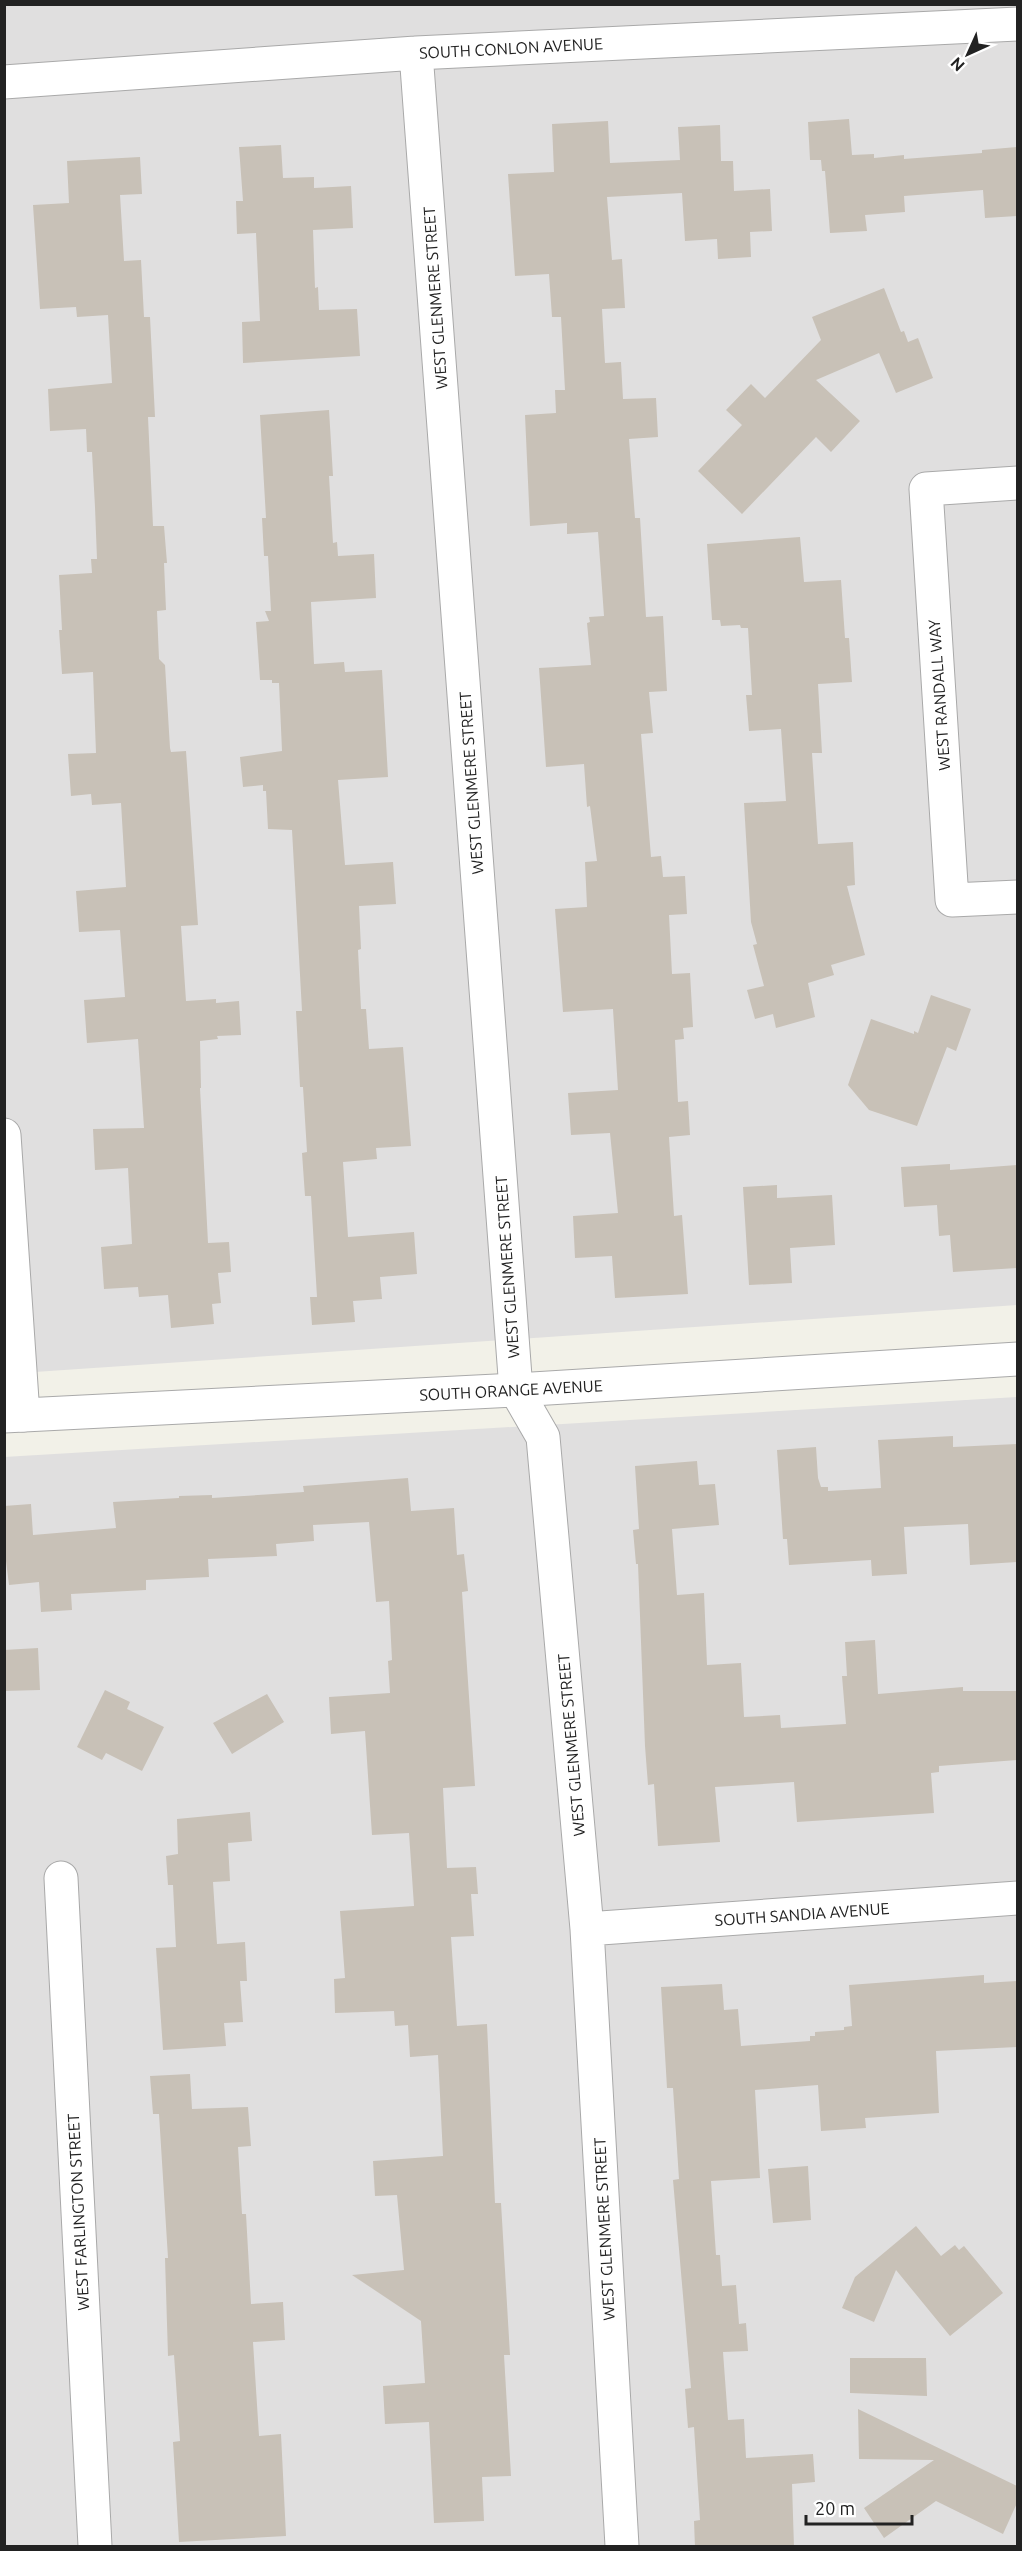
<svg xmlns="http://www.w3.org/2000/svg" width="1022" height="2551" font-family="Ubuntu,sans-serif">
	<rect width="100%" height="100%" fill="#f2f1e8"/>
	<path fill="#e0dfdf" d="M 5,5 L 1017,5 L 1017,1305 L 5,1374 Z
		M 1017,1397 L 1017,2546 L 5,2546 L 4,1457 Z"/>
	<path fill="#c8c1b7" d="M 849,119 L 852,155 L 874,154 L 874,158 L 904,155 L 904,159 L 982,153 L 982,150 L 1017,147 L 1017,216 L 985,218 L 983,190 L 904,196 L 905,212 L 865,215 L 867,231 L 830,233 L 825,171 L 822,171 L 821,160 L 810,160 L 808,122 Z
		M 608,121 L 610,163 L 680,160 L 678,127 L 720,125 L 721,161 L 733,161 L 734,191 L 770,189 L 772,231 L 750,232 L 751,257 L 718,259 L 717,239 L 685,241 L 682,193 L 607,197 L 612,260 L 622,259 L 625,308 L 602,309 L 605,363 L 621,362 L 623,399 L 656,398 L 658,437 L 629,439 L 635,518 L 640,518 L 646,617 L 663,616 L 667,691 L 649,692 L 653,733 L 641,734 L 651,857 L 661,856 L 663,877 L 685,876 L 687,914 L 669,915 L 672,974 L 690,973 L 693,1027 L 683,1028 L 684,1039 L 675,1040 L 678,1102 L 688,1101 L 690,1135 L 669,1137 L 674,1216 L 682,1215 L 688,1294 L 615,1298 L 612,1256 L 575,1258 L 573,1216 L 618,1213 L 610,1133 L 571,1135 L 568,1093 L 618,1090 L 613,1009 L 563,1012 L 555,909 L 587,907 L 585,862 L 597,861 L 590,806 L 587,807 L 584,764 L 546,767 L 539,668 L 591,665 L 587,623 L 590,622 L 589,617 L 604,616 L 598,532 L 567,534 L 567,523 L 530,526 L 525,415 L 556,413 L 555,390 L 565,390 L 561,317 L 552,317 L 549,274 L 515,276 L 508,174 L 554,172 L 552,124 Z
		M 281,145 L 283,178 L 314,177 L 314,188 L 351,186 L 353,228 L 313,230 L 315,288 L 318,287 L 319,310 L 357,309 L 360,356 L 243,363 L 242,322 L 260,321 L 256,233 L 237,234 L 236,201 L 243,201 L 239,147 Z
		M 140,157 L 142,194 L 120,195 L 124,261 L 141,260 L 144,317 L 150,317 L 155,417 L 148,417 L 153,526 L 164,526 L 167,563 L 164,563 L 166,610 L 157,611 L 159,659 L 165,665 L 170,748 L 171,752 L 186,751 L 198,925 L 181,926 L 186,1001 L 216,999 L 216,1003 L 239,1001 L 241,1035 L 217,1036 L 218,1039 L 200,1041 L 201,1088 L 200,1088 L 208,1243 L 229,1242 L 231,1272 L 218,1273 L 221,1303 L 212,1304 L 214,1324 L 171,1328 L 168,1295 L 139,1297 L 138,1287 L 104,1289 L 101,1247 L 132,1244 L 128,1168 L 95,1170 L 93,1129 L 144,1128 L 138,1039 L 87,1043 L 84,1000 L 125,997 L 120,930 L 79,932 L 76,891 L 126,887 L 121,803 L 92,805 L 91,794 L 71,796 L 68,754 L 96,753 L 93,672 L 62,674 L 59,630 L 62,630 L 59,575 L 92,573 L 91,559 L 97,559 L 95,507 L 92,452 L 87,452 L 86,429 L 50,431 L 48,389 L 112,383 L 108,315 L 77,317 L 76,307 L 40,309 L 33,205 L 69,203 L 67,161 Z
		M 884,288 L 901,332 L 904,331 L 908,342 L 918,338 L 933,378 L 896,393 L 879,353 L 816,380 L 860,421 L 831,452 L 816,437 L 742,514 L 698,471 L 742,425 L 726,410 L 751,384 L 765,398 L 821,340 L 812,317 Z
		M 329,410 L 333,476 L 329,476 L 333,543 L 337,542 L 338,556 L 374,554 L 376,598 L 311,602 L 314,664 L 344,662 L 345,672 L 382,670 L 388,777 L 338,780 L 345,865 L 393,862 L 396,904 L 359,906 L 361,949 L 358,950 L 361,1009 L 366,1009 L 369,1049 L 403,1047 L 411,1146 L 376,1148 L 377,1159 L 343,1162 L 348,1237 L 414,1232 L 417,1274 L 380,1277 L 382,1299 L 353,1301 L 355,1322 L 312,1325 L 310,1297 L 317,1297 L 311,1196 L 305,1196 L 302,1153 L 307,1152 L 303,1087 L 300,1087 L 296,1011 L 302,1011 L 292,830 L 268,829 L 266,791 L 263,791 L 263,785 L 243,787 L 240,757 L 282,751 L 279,683 L 272,683 L 272,680 L 260,680 L 256,622 L 269,621 L 265,611 L 271,611 L 268,556 L 264,556 L 262,518 L 266,518 L 260,415 Z
		M 800,537 L 804,582 L 841,580 L 845,638 L 849,638 L 852,682 L 818,684 L 822,753 L 812,753 L 818,844 L 853,842 L 855,885 L 847,886 L 865,955 L 831,965 L 834,975 L 808,983 L 815,1017 L 776,1028 L 773,1014 L 755,1019 L 747,990 L 764,986 L 753,945 L 757,944 L 751,922 L 744,803 L 786,801 L 781,729 L 749,731 L 746,695 L 752,695 L 748,628 L 741,628 L 740,625 L 721,626 L 720,620 L 712,620 L 707,544 Z
		M 931,995 L 971,1009 L 956,1051 L 947,1047 L 917,1126 L 869,1110 L 848,1085 L 871,1019 L 914,1034 L 914,1031 L 918,1033 Z
		M 950,1164 L 950,1170 L 1017,1165 L 1017,1268 L 953,1272 L 950,1235 L 939,1236 L 937,1205 L 904,1207 L 901,1167 Z
		M 777,1185 L 777,1198 L 832,1195 L 835,1245 L 790,1248 L 792,1283 L 749,1285 L 743,1187 Z
		M 953,1436 L 953,1447 L 1017,1444 L 1017,1562 L 970,1565 L 968,1524 L 904,1527 L 907,1574 L 872,1576 L 871,1560 L 789,1565 L 787,1539 L 783,1539 L 777,1450 L 816,1447 L 818,1478 L 821,1487 L 828,1487 L 828,1491 L 881,1488 L 878,1440 Z
		M 697,1461 L 699,1485 L 715,1484 L 719,1525 L 672,1529 L 677,1595 L 704,1593 L 707,1665 L 741,1663 L 744,1717 L 780,1715 L 781,1728 L 846,1724 L 842,1676 L 847,1676 L 845,1642 L 875,1640 L 878,1694 L 963,1687 L 963,1691 L 1017,1691 L 1017,1760 L 939,1766 L 939,1772 L 931,1773 L 934,1813 L 797,1822 L 794,1782 L 715,1787 L 720,1842 L 658,1846 L 654,1784 L 648,1785 L 645,1746 L 638,1564 L 636,1564 L 633,1530 L 639,1529 L 635,1466 Z
		M 408,1478 L 411,1511 L 454,1508 L 457,1555 L 464,1554 L 468,1591 L 462,1592 L 475,1786 L 443,1788 L 447,1868 L 476,1867 L 478,1894 L 471,1894 L 474,1936 L 451,1937 L 457,2026 L 487,2024 L 495,2203 L 501,2203 L 510,2355 L 504,2355 L 511,2476 L 482,2477 L 484,2521 L 434,2523 L 429,2422 L 385,2424 L 383,2386 L 425,2383 L 421,2321 L 352,2275 L 404,2270 L 397,2195 L 375,2196 L 373,2161 L 443,2156 L 438,2055 L 410,2057 L 408,2025 L 395,2026 L 394,2011 L 335,2013 L 334,1979 L 345,1978 L 340,1911 L 414,1906 L 409,1833 L 372,1835 L 365,1731 L 331,1734 L 329,1697 L 390,1693 L 388,1661 L 392,1660 L 389,1601 L 376,1602 L 369,1522 L 313,1525 L 314,1541 L 276,1544 L 277,1556 L 208,1559 L 209,1577 L 146,1580 L 146,1590 L 71,1594 L 72,1610 L 41,1612 L 39,1582 L 9,1585 L 4,1545 L 4,1506 L 31,1504 L 33,1535 L 116,1528 L 113,1502 L 179,1498 L 179,1496 L 212,1495 L 212,1498 L 304,1492 L 303,1486 Z
		M 38,1648 L 40,1690 L 4,1691 L 4,1650 Z
		M 105,1690 L 130,1702 L 127,1709 L 164,1727 L 142,1771 L 106,1753 L 102,1760 L 77,1747 Z
		M 267,1694 L 284,1722 L 232,1754 L 213,1723 Z
		M 250,1812 L 252,1841 L 228,1843 L 230,1881 L 213,1882 L 217,1944 L 245,1942 L 247,1981 L 240,1981 L 243,2022 L 224,2023 L 226,2046 L 163,2050 L 156,1948 L 176,1947 L 173,1885 L 168,1885 L 166,1856 L 178,1854 L 177,1819 Z
		M 984,1975 L 984,1983 L 1017,1981 L 1017,2047 L 936,2051 L 939,2113 L 865,2118 L 866,2128 L 821,2131 L 818,2085 L 755,2090 L 760,2178 L 711,2181 L 716,2255 L 720,2255 L 722,2286 L 736,2285 L 739,2324 L 746,2323 L 748,2351 L 723,2352 L 728,2420 L 744,2419 L 746,2458 L 813,2454 L 815,2482 L 792,2484 L 794,2547 L 695,2547 L 694,2521 L 700,2520 L 694,2427 L 688,2428 L 685,2389 L 691,2388 L 673,2180 L 679,2179 L 673,2088 L 667,2088 L 661,1987 L 722,1984 L 724,2010 L 738,2009 L 741,2046 L 810,2041 L 810,2036 L 815,2036 L 815,2032 L 844,2030 L 844,2027 L 852,2026 L 849,1985 Z
		M 190,2074 L 192,2109 L 248,2107 L 251,2146 L 238,2147 L 242,2214 L 246,2214 L 251,2304 L 283,2302 L 285,2340 L 253,2342 L 259,2436 L 281,2434 L 286,2536 L 179,2542 L 173,2442 L 180,2441 L 174,2355 L 168,2356 L 165,2258 L 168,2258 L 159,2114 L 153,2114 L 150,2076 Z
		M 808,2166 L 811,2220 L 773,2223 L 768,2169 Z
		M 916,2226 L 941,2256 L 955,2245 L 959,2250 L 964,2246 L 1003,2293 L 950,2336 L 896,2270 L 874,2322 L 842,2308 L 855,2277 Z
		M 850,2358 L 926,2358 L 927,2396 L 850,2393 Z
		M 858,2409 L 1017,2486 L 1017,2503 L 1003,2534 L 936,2501 L 884,2538 L 864,2508 L 934,2460 L 859,2459 Z"/>
	<g fill="none" stroke-linecap="round" stroke-linejoin="round">
		<g stroke="#a9a9a9" stroke-width="35">
			<path id="minor" d="M 416,53 L 516,1390 L 543,1437 L 587,1929 L 622,2546
				M 4,82 L 416,53 L 1018,24
				M 1018,483 L 926,489 L 952,900 L 1018,897
				M 4,1135 L 23,1415
				M 61,1878 L 95,2546
				M 587,1929 L 1018,1898"/>
		</g>
		<g stroke="#a9a9a9" stroke-width="35">
			<path id="tertiary" d="M 4,1416 L 516,1390 L 1018,1359"/>
		</g>
		<use href="#minor" stroke="#fff" stroke-width="33"/>
		<use href="#tertiary" stroke="#fff" stroke-width="33"/>
	</g>
	<g text-anchor="middle" dominant-baseline="central" stroke-width="6" stroke-linejoin="round" paint-order="stroke">
		<g font-size="16" fill="#222" stroke="#fff">
			<text transform="translate(511 48) rotate(-3)">SOUTH CONLON AVENUE</text>
			<text transform="translate(435 298) rotate(-94)">WEST GLENMERE STREET</text>
			<text transform="translate(939 695) rotate(-94)">WEST RANDALL WAY</text>
			<text transform="translate(471 783) rotate(-94)">WEST GLENMERE STREET</text>
			<text transform="translate(507 1267) rotate(-94)">WEST GLENMERE STREET</text>
			<text transform="translate(511 1390) rotate(-3)">SOUTH ORANGE AVENUE</text>
			<text transform="translate(571 1745) rotate(-95)">WEST GLENMERE STREET</text>
			<text transform="translate(802 1914) rotate(-4)">SOUTH SANDIA AVENUE</text>
			<text transform="translate(78 2212) rotate(-93)">WEST FARLINGTON STREET</text>
			<text transform="translate(604 2229) rotate(-93)">WEST GLENMERE STREET</text>
		</g>
	</g>
	<rect width="1022" height="2551" fill="none" stroke="#222222" stroke-width="12"/>
	<g transform="translate(968 54) rotate(225)" stroke="#ffffff" stroke-width="4.5" paint-order="stroke">
	<path d="M0-4.5L10 22L0 15L-10 22Z" fill="#222222"/>
	<text y="-9" font-size="16" font-weight="bold" text-anchor="middle" fill="#222222">N</text>
	</g>
	<path d="M806 2515v9h106v-9" fill="none" stroke="#222222" stroke-width="3"/>
	<text x="815" y="2515" font-size="18" fill="#222222" stroke="#ffffff" stroke-width="4.5" paint-order="stroke">20 m</text>
</svg>
